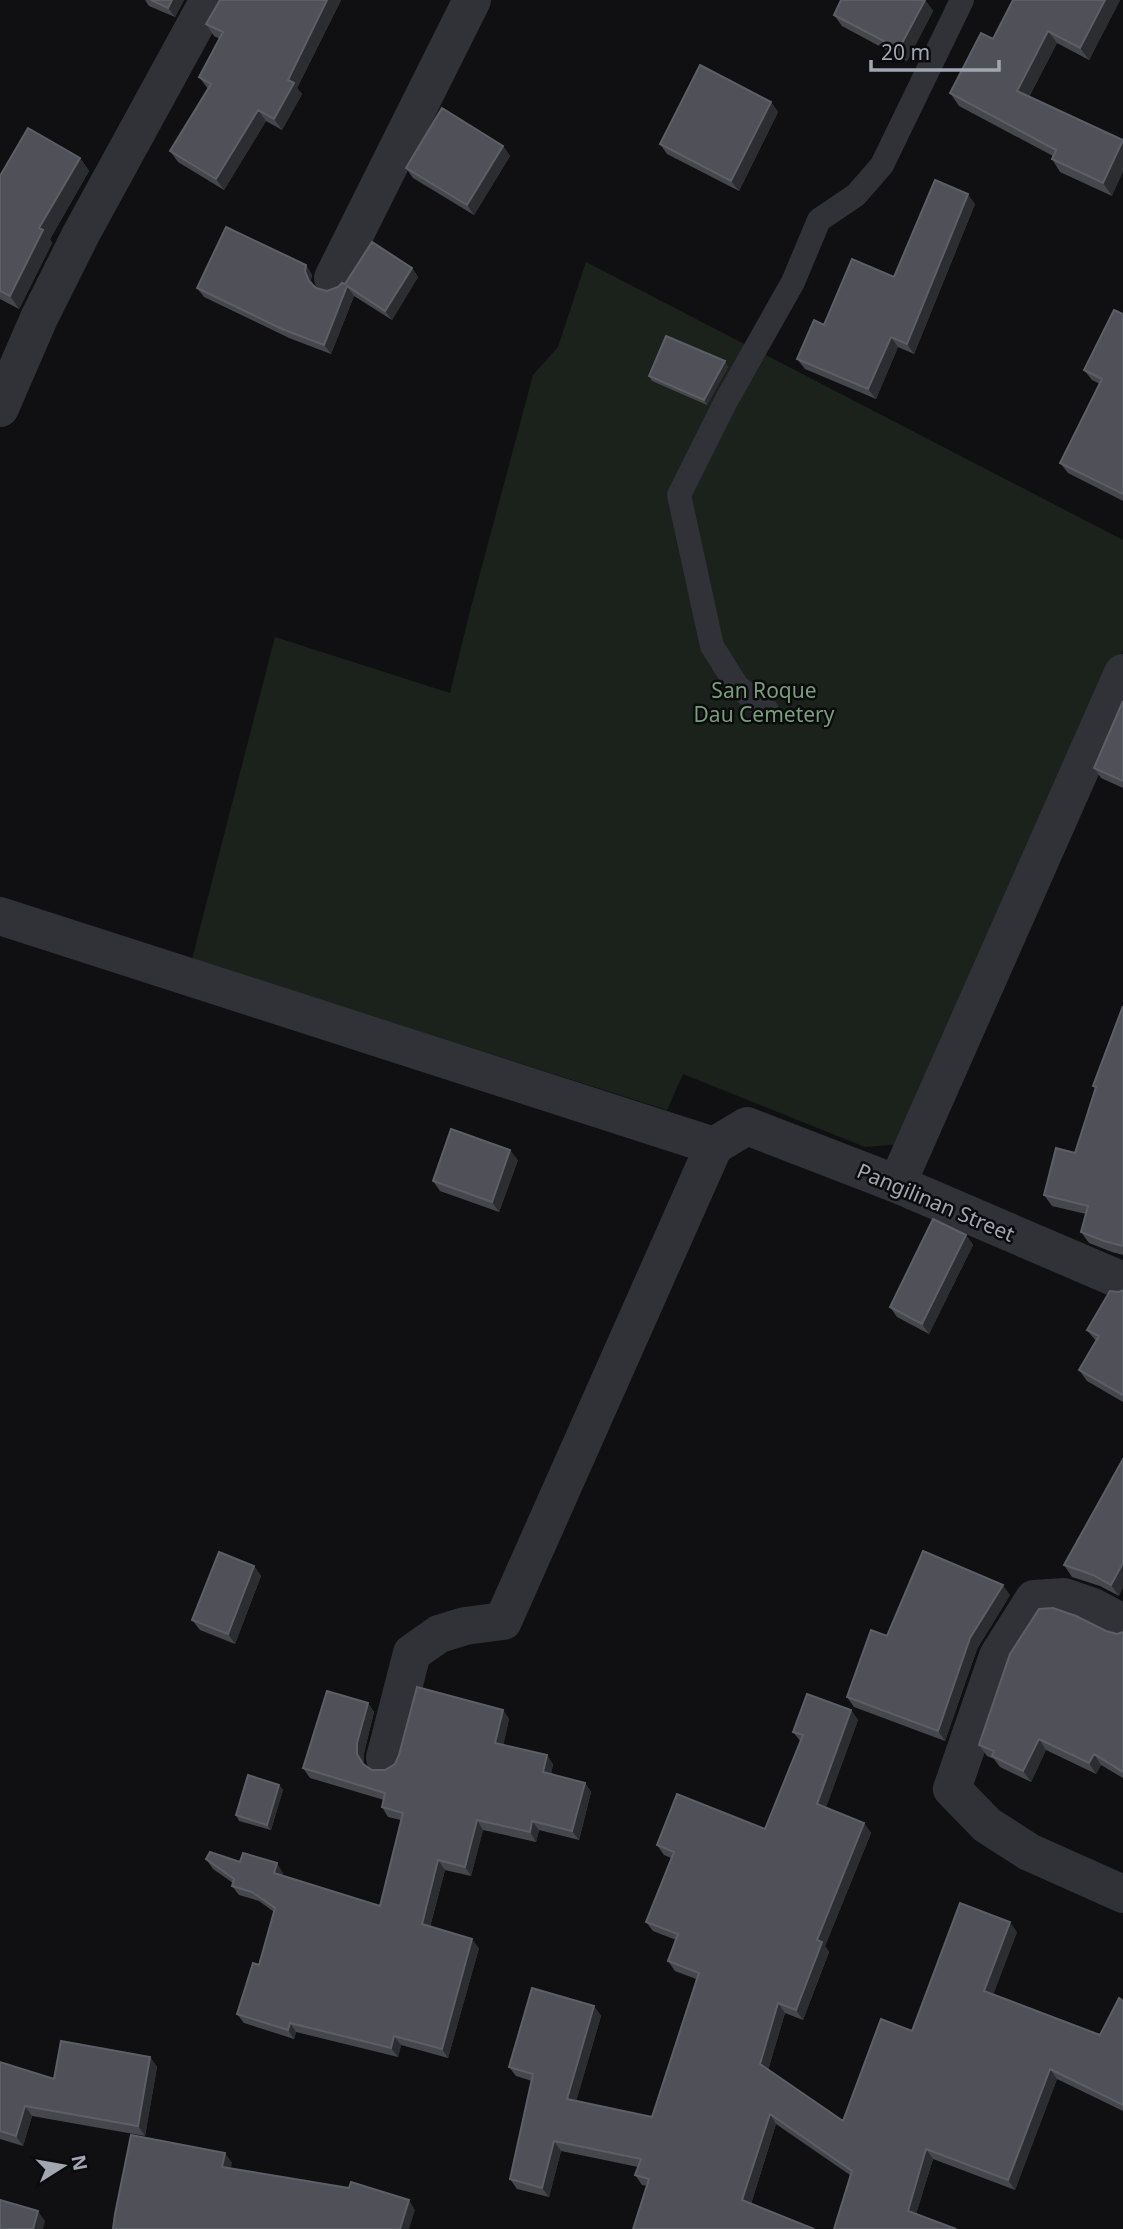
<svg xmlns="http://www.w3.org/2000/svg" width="1123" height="2229" font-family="'Noto Sans',sans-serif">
	<rect width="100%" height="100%" fill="#101012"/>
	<path fill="#1b221c" d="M 586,262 L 1123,540 L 1123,651 L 902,1144 L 865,1147 L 683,1074 L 667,1110 L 192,959 L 275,637 L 450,693 L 470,611 L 533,375 L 558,347 Z"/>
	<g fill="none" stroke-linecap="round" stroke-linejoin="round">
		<path stroke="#313237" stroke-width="24" d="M 767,710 L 737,686 L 712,646 L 679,495 L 726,401 L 793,282 L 819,220 L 856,195 L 882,165 L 962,0"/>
		<path stroke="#313237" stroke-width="38" d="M 333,278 L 472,0
			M 0,408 L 39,318 L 81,234 L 209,0
			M 0,916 L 714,1146
			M 897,1184 L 1123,673
			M 1123,1623 L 1093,1607 L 1064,1597 L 1034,1599 L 998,1656 L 952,1789 L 987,1825 L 1029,1852 L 1123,1894
			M 385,1758 L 412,1653 L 439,1634 L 465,1626 L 503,1621 L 714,1146 L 747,1126 L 897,1184 L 1123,1281"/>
	</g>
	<path fill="#46474d" d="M 145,0 L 184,0 L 175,17 L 149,6 Z
		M 220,0 L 341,0 L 297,88 L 302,94 L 282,130 L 266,121 L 224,190 L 178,162 L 170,151 L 208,89 L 199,77 L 220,39 L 214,36 L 206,24 Z
		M 925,0 L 933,11 L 907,61 L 842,26 L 834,15 Z
		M 1120,0 L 1089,60 L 1057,43 L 1029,97 L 1123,140 L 1112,196 L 1060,172 L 1052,159 L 1053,156 L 959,106 L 950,93 L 993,39 Z
		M 771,102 L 778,112 L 739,191 L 667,154 L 660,144 Z
		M 503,146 L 510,156 L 474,215 L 413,178 L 406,168 Z
		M 80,158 L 89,171 L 50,239 L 52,243 L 19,309 L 0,299 L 0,176 Z
		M 975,204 L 914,354 L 898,347 L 876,399 L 805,369 L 797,359 L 824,325 L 894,277 Z
		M 306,265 L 312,275 L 311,280 L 313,285 L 316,288 L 327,291 L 345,284 L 412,268 L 418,277 L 392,320 L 354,296 L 331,354 L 289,338 L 204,297 L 197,288 Z
		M 1123,314 L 1123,501 L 1068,473 L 1060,463 L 1100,384 L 1092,380 L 1084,370 Z
		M 725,361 L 728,367 L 707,405 L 652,381 L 649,376 Z
		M 1123,701 L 1123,788 L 1101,778 L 1094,768 Z
		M 1123,1006 L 1123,1255 L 1112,1252 L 1089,1243 L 1081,1232 L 1086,1214 L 1052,1206 L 1044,1195 L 1075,1153 L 1095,1088 L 1093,1086 Z
		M 518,1160 L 499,1212 L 440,1191 L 433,1181 Z
		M 966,1235 L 973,1245 L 929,1334 L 897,1317 L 890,1307 Z
		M 1123,1290 L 1123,1402 L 1087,1381 L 1079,1370 L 1096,1341 L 1087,1330 L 1119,1292 Z
		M 1123,1459 L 1119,1596 L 1100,1586 L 1072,1577 L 1064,1565 Z
		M 254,1566 L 261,1576 L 235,1644 L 200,1630 L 192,1620 Z
		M 1010,1595 L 977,1649 L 945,1741 L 854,1707 L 847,1697 L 887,1636 Z
		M 1106,1631 L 1117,1634 L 1123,1632 L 1123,1778 L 1101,1765 L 1096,1774 L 1046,1750 L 1031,1782 L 1000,1767 L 994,1759 L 987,1756 L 979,1745 Z
		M 368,1703 L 374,1712 L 364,1753 L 364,1763 L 365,1765 L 372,1770 L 385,1770 L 503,1710 L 509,1719 L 503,1745 L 553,1764 L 551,1774 L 585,1783 L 591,1792 L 579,1840 L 539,1830 L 536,1842 L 483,1830 L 471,1876 L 445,1870 L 430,1927 L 479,1948 L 448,2058 L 401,2045 L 398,2057 L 296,2032 L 294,2039 L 244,2023 L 237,2014 L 259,1965 L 274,1912 L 259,1901 L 239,1895 L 232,1886 L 233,1883 L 213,1869 L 206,1859 L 240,1862 L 283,1873 L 282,1876 L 380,1906 L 401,1820 L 388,1817 L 382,1807 L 384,1800 L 310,1778 L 303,1768 Z
		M 851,1710 L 858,1720 L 826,1807 L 864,1823 L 871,1833 L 825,1946 L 829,1952 L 803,2020 L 785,2013 L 768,2070 L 843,2121 L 912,2031 L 1017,1932 L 993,1994 L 1100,2035 L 1123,2001 L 1123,2111 L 1057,2079 L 1015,2190 L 933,2159 L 916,2214 L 834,2229 L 850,2175 L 776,2124 L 751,2204 L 647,2186 L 642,2185 L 635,2175 L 638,2167 L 561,2151 L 549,2197 L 517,2189 L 510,2179 L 532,2081 L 516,2076 L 509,2067 L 594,2006 L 601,2016 L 576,2101 L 652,2117 L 696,1979 L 675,1971 L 668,1961 L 676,1940 L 653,1931 L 646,1922 L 671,1858 L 664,1855 L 657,1845 L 765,1829 L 801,1742 L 793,1732 Z
		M 279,1785 L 283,1790 L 271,1830 L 239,1821 L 236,1815 Z
		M 150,2057 L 157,2067 L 145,2136 L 32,2116 L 23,2146 L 0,2139 L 0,2062 L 54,2079 Z"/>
	<path fill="#2c2d31" d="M 172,0 L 184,0 L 175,17 L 168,8 Z
		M 327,0 L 341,0 L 297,88 L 302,94 L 282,130 L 274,119 L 288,80 Z
		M 925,0 L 933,11 L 907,61 L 899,49 Z
		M 1105,0 L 1120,0 L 1089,60 L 1080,48 Z
		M 1048,31 L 1057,43 L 1025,104 L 1017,91 Z
		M 771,102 L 778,112 L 739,191 L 731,181 Z
		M 258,110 L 266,121 L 224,190 L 216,179 Z
		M 1123,140 L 1123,172 L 1112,196 L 1103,183 Z
		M 503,146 L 510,156 L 474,215 L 467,205 Z
		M 80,158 L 89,171 L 50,239 L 52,243 L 19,309 L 10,296 L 39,228 Z
		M 968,194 L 975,204 L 914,354 L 907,344 Z
		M 306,265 L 312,275 L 311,280 L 315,291 L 309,281 L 305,271 Z
		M 412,268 L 418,277 L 392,320 L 385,311 Z
		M 347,286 L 354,296 L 331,354 L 324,345 Z
		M 891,337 L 898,347 L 876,399 L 868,389 Z
		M 725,361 L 728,367 L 707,405 L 704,400 Z
		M 510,1150 L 518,1160 L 499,1212 L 492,1202 Z
		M 966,1235 L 973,1245 L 929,1334 L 922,1324 Z
		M 1123,1563 L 1123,1588 L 1119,1596 L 1111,1585 Z
		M 254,1566 L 261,1576 L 235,1644 L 228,1634 Z
		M 1003,1585 L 1010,1595 L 977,1649 L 945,1741 L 938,1731 L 970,1638 Z
		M 368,1703 L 374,1712 L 364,1753 L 364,1763 L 369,1773 L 357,1754 L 357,1743 Z
		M 503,1710 L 509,1719 L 502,1752 L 495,1743 Z
		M 851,1710 L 858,1720 L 824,1813 L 817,1804 Z
		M 1039,1739 L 1046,1750 L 1031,1782 L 1023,1771 Z
		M 1094,1754 L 1101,1765 L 1096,1774 L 1089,1763 Z
		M 547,1755 L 553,1764 L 550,1781 L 543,1772 Z
		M 585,1783 L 591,1792 L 579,1840 L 572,1831 Z
		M 279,1785 L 283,1790 L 271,1830 L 267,1825 Z
		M 477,1820 L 483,1830 L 471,1876 L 465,1867 Z
		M 532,1821 L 539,1830 L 536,1842 L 530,1832 Z
		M 864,1823 L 871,1833 L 825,1946 L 829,1952 L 803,2020 L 796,2010 L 817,1940 Z
		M 438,1860 L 445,1870 L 428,1934 L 422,1924 Z
		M 277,1863 L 283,1873 L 280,1882 L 274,1873 Z
		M 1010,1922 L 1017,1932 L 991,2001 L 984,1991 Z
		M 472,1939 L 479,1948 L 448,2058 L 442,2049 Z
		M 778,2003 L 785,2013 L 767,2074 L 760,2064 Z
		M 594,2006 L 601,2016 L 574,2109 L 567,2099 Z
		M 290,2023 L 296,2032 L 294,2039 L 288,2030 Z
		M 394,2036 L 401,2045 L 398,2057 L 391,2048 Z
		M 150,2057 L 157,2067 L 145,2136 L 138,2126 Z
		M 1050,2069 L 1057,2079 L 1015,2190 L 1008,2180 Z
		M 25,2106 L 32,2116 L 23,2146 L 16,2136 Z
		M 770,2114 L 776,2124 L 749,2210 L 742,2200 Z
		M 554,2141 L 561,2151 L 549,2197 L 542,2188 Z
		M 926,2149 L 933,2159 L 914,2221 L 908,2211 Z
		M 225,2153 L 232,2163 L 229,2177 L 222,2167 Z
		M 409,2200 L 415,2210 L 409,2229 L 400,2229 Z
		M 38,2211 L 45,2221 L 43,2229 L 33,2229 Z"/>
	<path fill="#505158" stroke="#5c5f66" stroke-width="2" d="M 151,0 L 172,0 L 168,8 Z
		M 220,0 L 327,0 L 288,80 L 294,83 L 274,119 L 258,110 L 216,179 L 170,151 L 211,84 L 199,77 L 223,32 L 206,24 Z
		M 841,0 L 925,0 L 899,49 L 834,15 Z
		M 1013,0 L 1105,0 L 1080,48 L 1048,31 L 1017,91 L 1123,140 L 1103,183 L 1052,159 L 1056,150 L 950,93 L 981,33 L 993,39 Z
		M 700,65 L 771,102 L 731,181 L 660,144 Z
		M 442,108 L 503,146 L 467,205 L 406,168 Z
		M 28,128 L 80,158 L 39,228 L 43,230 L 10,296 L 0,291 L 0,176 Z
		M 935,180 L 968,194 L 907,344 L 891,337 L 868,389 L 797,359 L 814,320 L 824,325 L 852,259 L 894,277 Z
		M 226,227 L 306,265 L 305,271 L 309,281 L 316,288 L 327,291 L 338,287 L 342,283 L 345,284 L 372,242 L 412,268 L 385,311 L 347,286 L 324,345 L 282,329 L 197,288 Z
		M 1114,310 L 1123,314 L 1123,494 L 1060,463 L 1102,379 L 1084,370 Z
		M 666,336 L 725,361 L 704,400 L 649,376 Z
		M 1123,701 L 1123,781 L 1094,768 Z
		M 1123,1006 L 1123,1246 L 1104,1241 L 1081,1232 L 1088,1206 L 1044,1195 L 1056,1148 L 1075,1153 L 1096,1087 L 1093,1086 Z
		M 451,1129 L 510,1150 L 492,1202 L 433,1181 Z
		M 933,1219 L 966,1235 L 922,1324 L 890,1307 Z
		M 1123,1290 L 1123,1395 L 1079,1370 L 1099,1336 L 1087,1330 L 1110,1291 L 1119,1292 Z
		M 1123,1459 L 1123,1563 L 1111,1585 L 1093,1575 L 1064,1565 Z
		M 923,1551 L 1003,1585 L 970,1638 L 938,1731 L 847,1697 L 871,1630 L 887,1636 Z
		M 219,1552 L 254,1566 L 228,1634 L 192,1620 Z
		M 1053,1608 L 1076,1616 L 1106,1631 L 1117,1634 L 1123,1632 L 1123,1772 L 1094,1754 L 1089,1763 L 1039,1739 L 1023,1771 L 992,1756 L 994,1751 L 979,1745 L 1010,1654 L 1039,1609 Z
		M 417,1687 L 503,1710 L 495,1743 L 547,1755 L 543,1772 L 585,1783 L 572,1831 L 532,1821 L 530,1832 L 477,1820 L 465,1867 L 438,1860 L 422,1924 L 472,1939 L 442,2049 L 394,2036 L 391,2048 L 290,2023 L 288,2030 L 237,2014 L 253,1963 L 259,1965 L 275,1908 L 252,1892 L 232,1886 L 234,1879 L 206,1859 L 210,1852 L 240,1862 L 243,1853 L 277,1863 L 274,1873 L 380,1906 L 403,1813 L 382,1807 L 385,1793 L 303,1768 L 327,1691 L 368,1703 L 357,1743 L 357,1754 L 363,1764 L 372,1770 L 385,1770 L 395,1764 L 399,1755 Z
		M 807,1694 L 851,1710 L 817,1804 L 864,1823 L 817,1940 L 822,1942 L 796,2010 L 778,2003 L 760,2064 L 843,2121 L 881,2019 L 912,2031 L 960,1903 L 1010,1922 L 984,1991 L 1100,2035 L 1119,1998 L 1123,2001 L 1123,2105 L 1050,2069 L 1008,2180 L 926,2149 L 908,2211 L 956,2229 L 834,2229 L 852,2171 L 770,2114 L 742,2200 L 814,2229 L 633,2229 L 649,2179 L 635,2175 L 641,2159 L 554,2141 L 542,2188 L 510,2179 L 533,2074 L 509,2067 L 532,1988 L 594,2006 L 567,2099 L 652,2117 L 699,1973 L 668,1961 L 678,1934 L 646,1922 L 674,1852 L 657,1845 L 677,1794 L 765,1829 L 803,1735 L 793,1732 Z
		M 248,1775 L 279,1785 L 267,1825 L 236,1815 Z
		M 61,2041 L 150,2057 L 138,2126 L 25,2106 L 16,2136 L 0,2131 L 0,2062 L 54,2079 Z
		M 131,2135 L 225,2153 L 222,2167 L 349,2188 L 351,2182 L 409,2200 L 400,2229 L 113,2229 L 115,2214 Z
		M 0,2200 L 38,2211 L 33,2229 L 0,2229 Z"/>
	<g text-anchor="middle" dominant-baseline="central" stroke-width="5" stroke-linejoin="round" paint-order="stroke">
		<g font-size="21" fill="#779f7a" stroke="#0b0b0d">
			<text x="764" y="690">San Roque<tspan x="764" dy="24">Dau Cemetery</tspan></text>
		</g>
		<g font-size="21" fill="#a1a6b3" stroke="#0b0b0d">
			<text transform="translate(936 1202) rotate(23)">Pangilinan Street</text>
		</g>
	</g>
	<g transform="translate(63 2166) rotate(79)" stroke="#0b0b0d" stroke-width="5" paint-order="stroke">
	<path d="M0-5L12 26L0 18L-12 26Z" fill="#a1a6b3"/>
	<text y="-10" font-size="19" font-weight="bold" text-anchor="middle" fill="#a1a6b3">N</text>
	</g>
	<path d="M871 60v10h128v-10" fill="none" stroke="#a1a6b3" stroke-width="3.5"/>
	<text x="881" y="60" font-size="21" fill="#a1a6b3" stroke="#0b0b0d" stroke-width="5" paint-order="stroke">20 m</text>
</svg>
